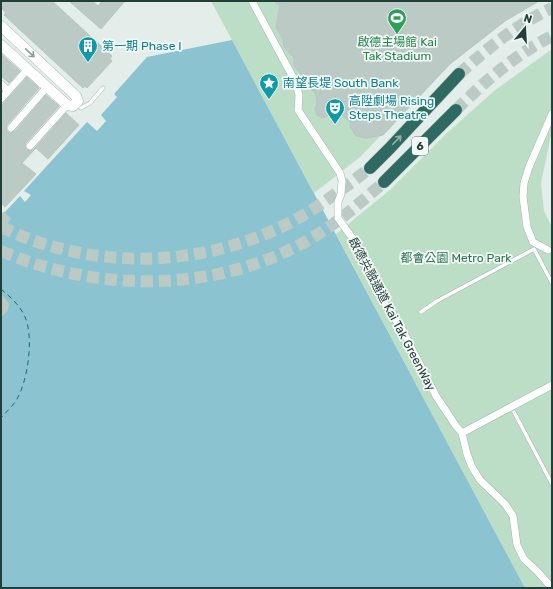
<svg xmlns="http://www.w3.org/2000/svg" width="553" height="589" font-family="Rubik,'Noto Sans TC',sans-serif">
	<rect width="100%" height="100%" fill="#e3ede9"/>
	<path fill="#bcdec7" d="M 211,1 L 539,1 L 505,21 L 450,64 L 360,157 L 314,193 Z
		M 552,49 L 552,131 L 541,183 L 544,211 L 552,227 L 552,588 L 525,588 L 336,234 L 391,189 L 446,134 L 494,91 Z"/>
	<path fill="#8bc3d1" d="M 232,40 L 525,588 L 1,588 L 1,316 L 7,311 L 9,304 L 1,294 L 1,229 L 4,213 L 20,196 L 25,202 L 31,195 L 24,191 L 87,122 L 97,131 L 106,121 L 101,115 L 117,97 L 114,94 L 147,57 Z"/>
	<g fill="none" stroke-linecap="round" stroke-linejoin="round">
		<path stroke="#1c657a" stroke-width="1" stroke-dasharray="5 4" stroke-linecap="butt" d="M 1,289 C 10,297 20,305 25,317 C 34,337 28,380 17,399 C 13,406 6,412 1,418"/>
	</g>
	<path fill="#bbcac5" stroke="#b5c6c0" d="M 4,1 L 52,1 L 112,56 L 110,59 L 112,61 L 87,88 L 85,86 L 83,88 L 4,15 L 6,13 L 1,8 L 1,4 Z
		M 69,1 L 92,1 L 98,6 L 102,1 L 125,1 L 101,29 Z
		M 274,1 L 539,1 L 505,21 L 450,64 L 383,135 L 366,138 L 356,136 L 350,127 L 351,123 L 342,115 L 334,113 L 322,118 L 317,115 L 315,109 L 317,102 L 316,95 L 315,92 L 305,86 L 301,74 L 294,66 L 294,58 L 284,47 L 283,39 L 276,27 L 280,6 Z
		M 1,54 L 20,71 L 9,83 L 1,76 Z
		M 27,77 L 39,88 L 7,125 L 6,127 L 7,131 L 10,133 L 15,131 L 46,95 L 59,106 L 26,143 L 25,147 L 27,150 L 31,151 L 34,149 L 66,113 L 79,125 L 48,159 L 36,148 L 22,163 L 36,174 L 5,207 L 1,203 L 1,106 Z
		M 4,212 L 11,219 L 1,229 L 1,215 Z
		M 1,294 L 9,304 L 7,311 L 1,317 Z"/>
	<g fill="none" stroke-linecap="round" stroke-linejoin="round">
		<path stroke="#bccac6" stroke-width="12" stroke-dasharray="12 6" stroke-linecap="butt" d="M 459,74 C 488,48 516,25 552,8
			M 456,110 C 484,82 516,54 552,36
			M 1,227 C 88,269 191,269 279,228 C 310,214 343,189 370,168
			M 1,251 C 100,294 222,293 315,236 C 340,221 362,201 384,182"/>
		<g stroke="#a5b5b0" stroke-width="4.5">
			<path id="lane" d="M 81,108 L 90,103 L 103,88
				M 421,312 L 437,301 L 534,249 L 552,283
				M 514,412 L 552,484"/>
		</g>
		<g stroke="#a5b5b0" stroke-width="8">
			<path id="street" d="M 252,1 L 296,83 L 299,95 L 298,110 L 340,173 L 342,181 L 341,194 L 338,202 L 338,218 L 353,239 L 372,272 L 385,304 L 403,331 L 436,396 L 456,426 L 462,433 L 467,454 L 472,467 L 480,480 L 505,504 L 513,516 L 517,545 L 524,559 L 537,571 L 552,588
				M 1,84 L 8,91
				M 1,99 L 28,69
				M 11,128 L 47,87
				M 30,146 L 67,105
				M 548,250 L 533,242 L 527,227 L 523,197 L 524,183 L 529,167 L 552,114
				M 462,433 L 552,385"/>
		</g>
		<g stroke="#a1b8b1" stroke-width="11">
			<path id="secondary" d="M 1,26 L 76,96 L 78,101 L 73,106 L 67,105 L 1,45"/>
		</g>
		<g stroke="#c1c9c7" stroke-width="13">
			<path id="highway" d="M 370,168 L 390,148 L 459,74
				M 384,182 L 456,110"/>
		</g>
		<use href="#lane" stroke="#fff" stroke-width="3.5"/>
		<use href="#street" stroke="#fff" stroke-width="7"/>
		<use href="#secondary" stroke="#fff" stroke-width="10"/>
		<use href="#highway" stroke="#2e6a61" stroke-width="12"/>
	</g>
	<defs><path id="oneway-shaft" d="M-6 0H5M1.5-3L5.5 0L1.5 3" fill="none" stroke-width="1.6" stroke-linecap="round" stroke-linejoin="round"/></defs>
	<use stroke="#909e9c" href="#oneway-shaft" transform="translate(30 53) rotate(43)"/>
	<use stroke="#90b2ac" href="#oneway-shaft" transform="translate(397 140) rotate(-46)"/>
	<defs>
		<g id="stadium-pin" transform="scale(1)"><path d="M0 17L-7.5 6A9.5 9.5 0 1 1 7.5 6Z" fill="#2e9e5b" stroke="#f3f9f7"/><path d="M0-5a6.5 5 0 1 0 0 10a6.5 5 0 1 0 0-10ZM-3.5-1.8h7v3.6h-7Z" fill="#fff"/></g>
		<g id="building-pin" transform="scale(1)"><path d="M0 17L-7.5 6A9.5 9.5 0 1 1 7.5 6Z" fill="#0f9aa8" stroke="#f3f9f7"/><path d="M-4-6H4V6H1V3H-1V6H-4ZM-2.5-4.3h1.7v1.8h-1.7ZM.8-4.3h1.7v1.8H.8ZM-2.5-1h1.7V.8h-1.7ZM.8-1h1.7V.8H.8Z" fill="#fff"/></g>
		<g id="sight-pin" transform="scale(1)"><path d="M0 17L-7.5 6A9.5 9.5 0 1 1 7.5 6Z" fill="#0f9aa8" stroke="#f3f9f7"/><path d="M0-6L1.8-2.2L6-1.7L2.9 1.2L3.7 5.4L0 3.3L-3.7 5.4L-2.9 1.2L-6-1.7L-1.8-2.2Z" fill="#fff"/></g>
		<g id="theatre-pin" transform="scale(1)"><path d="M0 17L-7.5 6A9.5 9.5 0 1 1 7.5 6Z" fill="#0f9aa8" stroke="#f3f9f7"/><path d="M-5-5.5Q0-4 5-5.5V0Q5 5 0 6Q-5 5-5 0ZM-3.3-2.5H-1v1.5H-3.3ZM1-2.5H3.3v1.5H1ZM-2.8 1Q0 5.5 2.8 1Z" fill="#fff"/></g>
	</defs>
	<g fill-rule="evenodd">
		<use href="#stadium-pin" x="397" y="18"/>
		<use href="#building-pin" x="88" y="46"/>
		<use href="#sight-pin" x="269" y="83"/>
		<use href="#theatre-pin" x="335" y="108"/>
	</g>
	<g text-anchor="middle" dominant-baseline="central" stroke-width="3.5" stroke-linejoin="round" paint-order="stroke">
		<rect fill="#f3f9f7" stroke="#617671" stroke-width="1" x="412" y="137" width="16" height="18" rx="3"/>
		<g font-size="11" font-weight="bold" fill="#223e38">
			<text x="420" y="146">6</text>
		</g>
		<g font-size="12" fill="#27864d" stroke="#f3f9f7">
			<text x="397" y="42">啟德主場館 Kai<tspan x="397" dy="14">Tak Stadium</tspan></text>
		</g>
		<g font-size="12" fill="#0d838f" stroke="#f3f9f7" text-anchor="start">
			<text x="102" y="46">第一期 Phase I</text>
			<text x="283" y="83">南望長堤 South Bank</text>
			<text x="349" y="101">高陞劇場 Rising<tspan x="349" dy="14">Steps Theatre</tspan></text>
		</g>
		<g font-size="12" fill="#2c754d" stroke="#f3f9f7">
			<text x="456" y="258">都會公園 Metro Park</text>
		</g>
		<g font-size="12" fill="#223e38" stroke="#f3f9f7">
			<text transform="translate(392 314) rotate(62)">啟德共融通道 Kai Tak GreenWay</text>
		</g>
	</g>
	<rect width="553" height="589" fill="none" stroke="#223e38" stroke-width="4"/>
	<g transform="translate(525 28) rotate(18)" stroke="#f3f9f7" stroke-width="3" paint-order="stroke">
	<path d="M0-3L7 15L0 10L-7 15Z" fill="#223e38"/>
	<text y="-6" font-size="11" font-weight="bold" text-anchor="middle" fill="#223e38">N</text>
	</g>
</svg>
